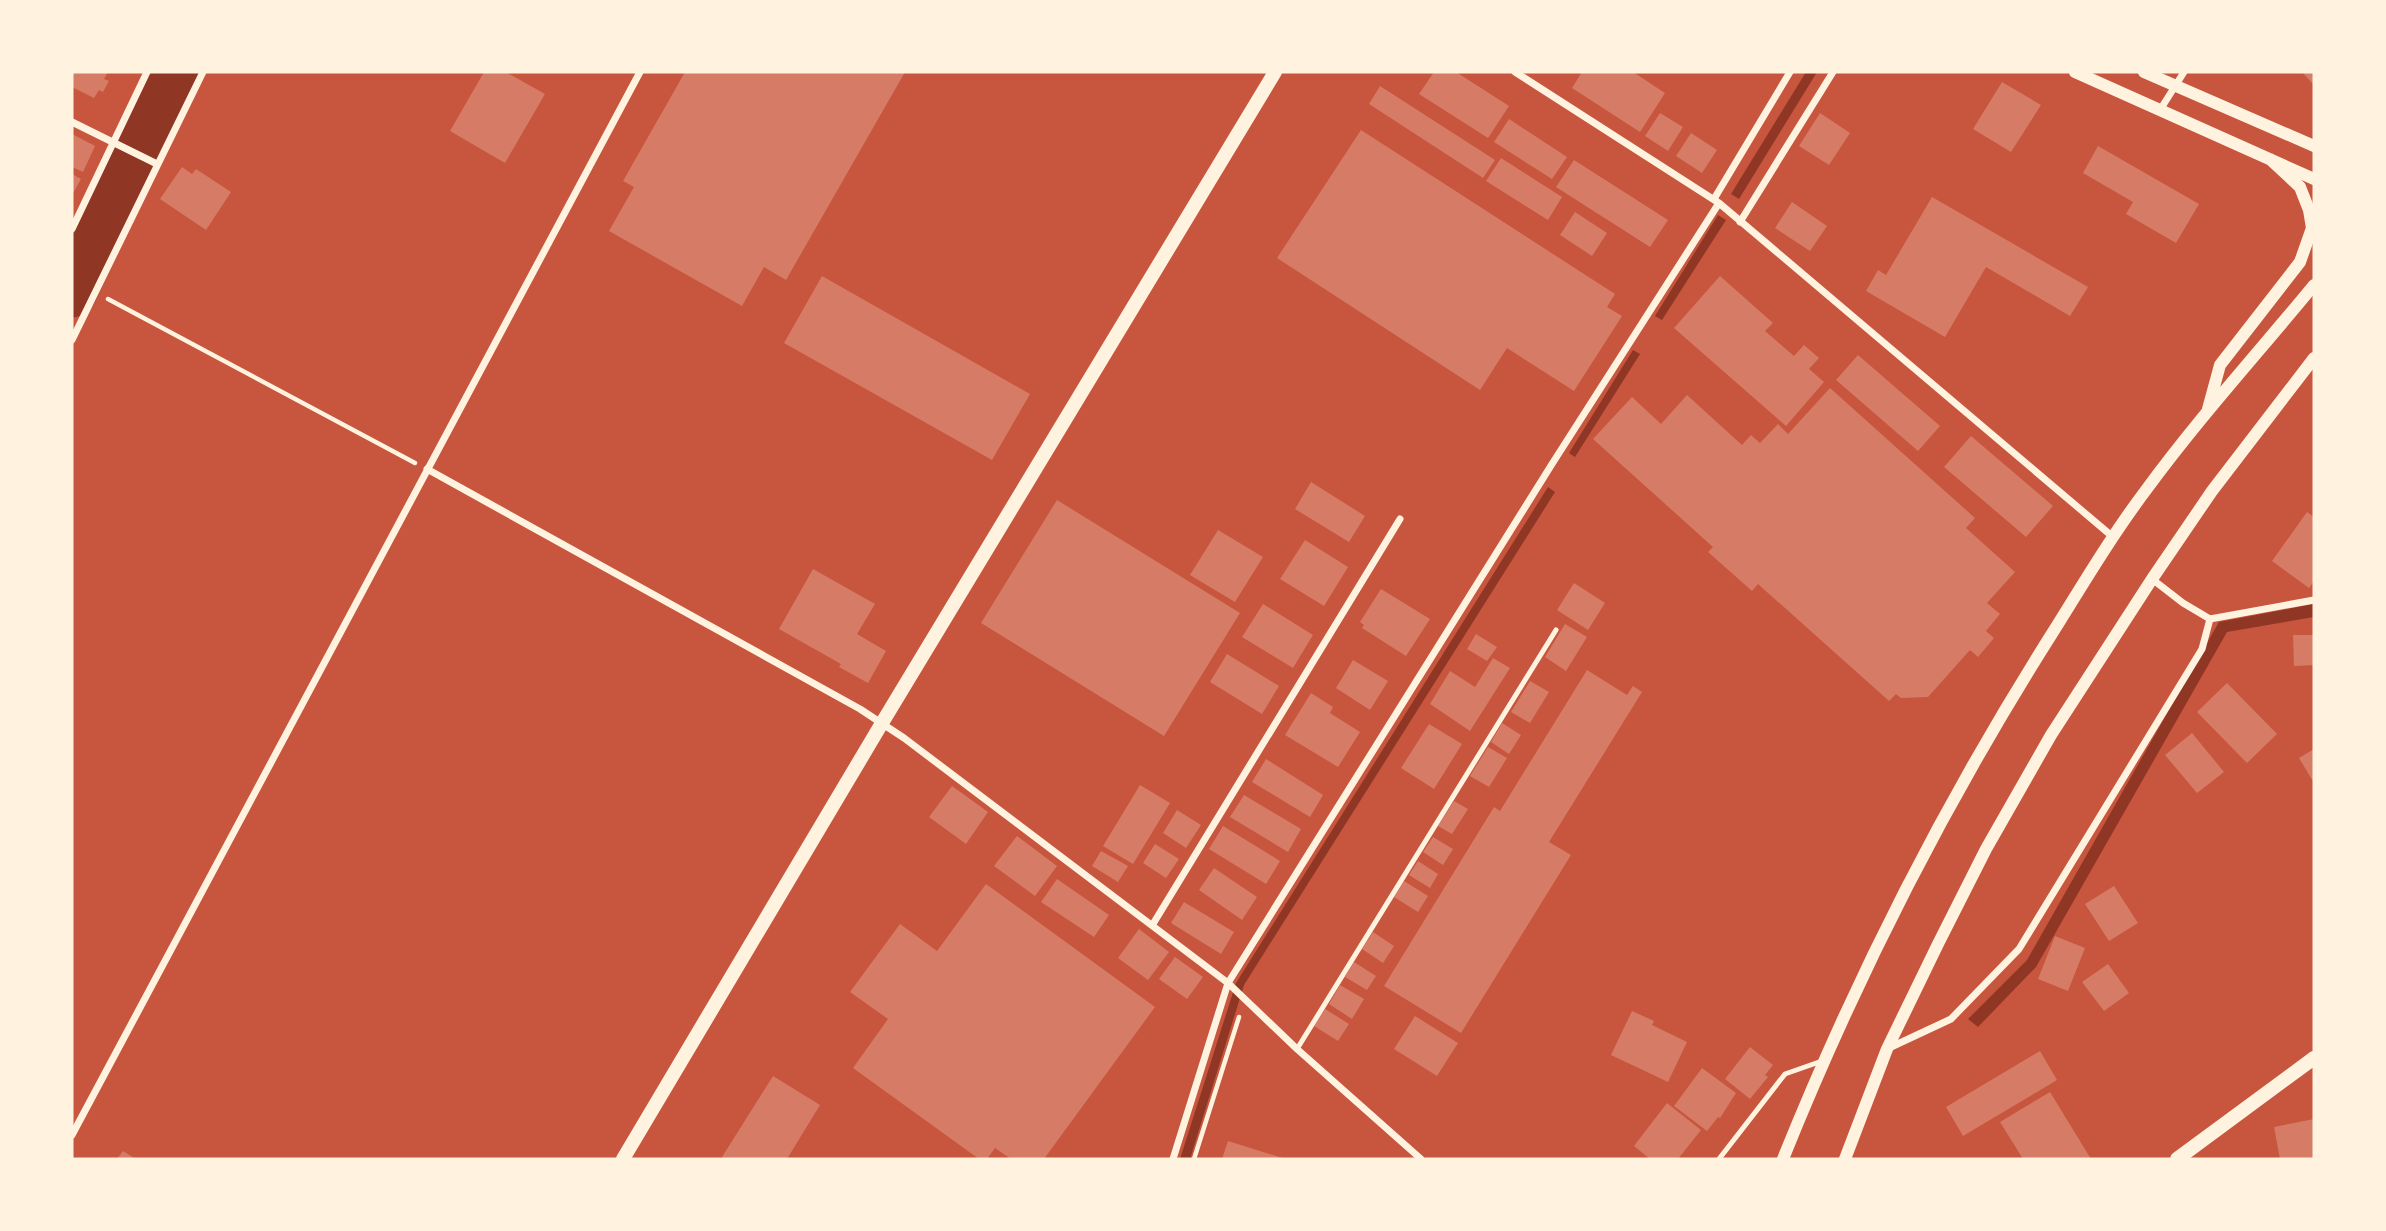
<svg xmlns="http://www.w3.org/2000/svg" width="2386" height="1231" font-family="'Work Sans',sans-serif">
	<rect width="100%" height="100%" fill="#c8553d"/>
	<path fill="#8f3625" d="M 1806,72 L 1817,72 L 1739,199 L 1731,194 Z
		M 1718,215 L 1726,220 L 1662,320 L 1655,316 Z
		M 1633,350 L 1640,354 L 1575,457 L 1569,453 Z
		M 1548,487 L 1555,492 L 1244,985 L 1190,1159 L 1180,1159 L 1236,983 Z
		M 2314,604 L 2314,617 L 2227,632 L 2036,967 L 1978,1027 L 1968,1019 L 2027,960 L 2219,622 Z"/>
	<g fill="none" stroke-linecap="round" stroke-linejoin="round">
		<path stroke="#8f3625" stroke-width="8" d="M 72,259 L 162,72"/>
		<path stroke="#8f3625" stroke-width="49" d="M 72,293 L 177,72"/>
	</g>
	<path fill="#d67c66" d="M 72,72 L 108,72 L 104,79 L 109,81 L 103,92 L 99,90 L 94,98 L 72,87 Z
		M 484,72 L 506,72 L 545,94 L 505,163 L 450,131 Z
		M 685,72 L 905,72 L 786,280 L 764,267 L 742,306 L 609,231 L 634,187 L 623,181 Z
		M 1434,72 L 1456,72 L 1509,106 L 1488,138 L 1419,94 Z
		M 1582,72 L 1633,72 L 1665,93 L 1640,132 L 1572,88 Z
		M 2302,72 L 2314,72 L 2314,85 Z
		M 2002,82 L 2041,105 L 2011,152 L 1973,129 Z
		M 1380,86 L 1495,160 L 1483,178 L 1369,104 Z
		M 1660,113 L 1683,127 L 1668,151 L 1645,136 Z
		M 1820,113 L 1850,133 L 1829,165 L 1799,146 Z
		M 1509,119 L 1567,157 L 1552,179 L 1494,142 Z
		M 1361,130 L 1615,294 L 1607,307 L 1622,316 L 1574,391 L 1507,348 L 1480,390 L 1277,258 Z
		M 1691,133 L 1717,150 L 1702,173 L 1676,156 Z
		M 72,134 L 95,146 L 83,172 L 72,167 Z
		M 2098,146 L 2199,204 L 2176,243 L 2126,214 L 2133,202 L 2083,173 Z
		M 1501,158 L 1562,197 L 1548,220 L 1486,181 Z
		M 1574,160 L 1668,220 L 1650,247 L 1556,187 Z
		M 182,167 L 192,174 L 196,169 L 231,192 L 206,230 L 160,199 Z
		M 72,174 L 81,179 L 72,195 Z
		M 1932,197 L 2088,287 L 2070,316 L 1986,267 L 1945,337 L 1866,291 L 1878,270 L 1886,275 Z
		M 1792,202 L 1827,226 L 1810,251 L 1775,228 Z
		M 1575,212 L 1607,233 L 1592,256 L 1560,235 Z
		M 822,276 L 1030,394 L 992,460 L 784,343 Z
		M 1720,276 L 1773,323 L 1765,331 L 1794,356 L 1804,345 L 1819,358 L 1809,369 L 1824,382 L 1786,426 L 1674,328 Z
		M 1858,355 L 1940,426 L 1918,451 L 1836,380 Z
		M 1830,388 L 1975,518 L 1966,528 L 2015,572 L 1987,603 L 2000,614 L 1986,631 L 1994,638 L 1978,657 L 1970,650 L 1928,697 L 1901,698 L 1896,694 L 1889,701 L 1758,584 L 1752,591 L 1708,552 L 1713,547 L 1593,439 L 1632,397 L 1661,424 L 1687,395 L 1742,445 L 1751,435 L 1760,443 L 1778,424 L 1788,434 Z
		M 1971,436 L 2053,506 L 2026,537 L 1944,467 Z
		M 1311,482 L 1365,516 L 1349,542 L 1295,509 Z
		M 1057,500 L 1240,613 L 1164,736 L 981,623 Z
		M 2307,512 L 2314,517 L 2314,581 L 2309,588 L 2272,561 Z
		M 1218,530 L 1263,557 L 1235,602 L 1190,575 Z
		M 1305,540 L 1348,567 L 1324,606 L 1280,579 Z
		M 813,569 L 875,604 L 857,634 L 886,651 L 868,683 L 839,667 L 841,664 L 779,629 Z
		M 1574,583 L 1605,603 L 1588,630 L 1557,610 Z
		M 1381,589 L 1430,619 L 1406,656 L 1362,628 L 1364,625 L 1360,622 Z
		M 1263,604 L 1313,635 L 1293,668 L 1242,637 Z
		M 1565,624 L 1587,637 L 1566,671 L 1545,657 Z
		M 1476,634 L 1497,647 L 1487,661 L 1467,649 Z
		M 2293,635 L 2314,635 L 2314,665 L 2294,666 Z
		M 1227,654 L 1279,686 L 1262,714 L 1210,682 Z
		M 1493,658 L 1510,668 L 1470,731 L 1430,704 L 1450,671 L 1475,687 Z
		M 1353,660 L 1388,681 L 1370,710 L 1336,688 Z
		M 1587,670 L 1627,695 L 1633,686 L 1642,692 L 1549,842 L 1571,855 L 1461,1033 L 1384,986 L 1494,807 L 1500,811 Z
		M 1530,681 L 1549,692 L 1530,723 L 1511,712 Z
		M 2227,683 L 2277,734 L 2247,763 L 2197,712 Z
		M 1311,693 L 1333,707 L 1330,713 L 1360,732 L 1338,767 L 1285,735 Z
		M 1502,723 L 1521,735 L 1509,754 L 1491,742 Z
		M 1429,724 L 1462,744 L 1434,789 L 1401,768 Z
		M 2192,733 L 2224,772 L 2197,793 L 2165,755 Z
		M 1488,747 L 1507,758 L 1489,787 L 1470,776 Z
		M 2314,749 L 2314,783 L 2299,758 Z
		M 1266,759 L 1323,795 L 1310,817 L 1252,782 Z
		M 1140,785 L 1170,803 L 1133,864 L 1103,846 Z
		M 952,786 L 988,812 L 966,844 L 929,817 Z
		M 1244,795 L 1301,829 L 1288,852 L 1230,817 Z
		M 1454,801 L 1468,809 L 1452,834 L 1438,826 Z
		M 1177,810 L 1201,825 L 1186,848 L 1163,833 Z
		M 1223,826 L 1280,861 L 1266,884 L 1209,849 Z
		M 1017,836 L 1057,866 L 1035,896 L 994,866 Z
		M 1433,837 L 1453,849 L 1443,865 L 1423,852 Z
		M 1155,844 L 1179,859 L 1166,878 L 1143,863 Z
		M 1101,851 L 1128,866 L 1118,882 L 1092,866 Z
		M 1418,861 L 1438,874 L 1430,888 L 1409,875 Z
		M 1214,868 L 1257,897 L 1242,920 L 1199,890 Z
		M 1057,879 L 1109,915 L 1094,937 L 1041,902 Z
		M 1404,881 L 1428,896 L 1418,912 L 1394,897 Z
		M 986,884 L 1155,1007 L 1044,1159 L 1011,1159 L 995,1148 L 987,1159 L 979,1159 L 853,1068 L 888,1019 L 850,992 L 900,924 L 937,951 Z
		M 2114,886 L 2138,923 L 2109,941 L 2085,904 Z
		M 1184,902 L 1234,932 L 1221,954 L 1171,923 Z
		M 1139,929 L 1169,952 L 1148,980 L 1118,958 Z
		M 1373,932 L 1394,946 L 1383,963 L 1362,949 Z
		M 2055,936 L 2085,948 L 2068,991 L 2038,979 Z
		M 1175,957 L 1203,977 L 1187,999 L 1159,979 Z
		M 1354,962 L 1376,976 L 1367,990 L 1345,977 Z
		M 2108,964 L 2129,993 L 2104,1011 L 2082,982 Z
		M 1340,985 L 1364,999 L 1352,1019 L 1329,1004 Z
		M 1325,1009 L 1349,1024 L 1338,1041 L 1314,1026 Z
		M 1632,1011 L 1654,1021 L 1652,1025 L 1687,1042 L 1668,1082 L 1611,1055 Z
		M 1415,1016 L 1458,1043 L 1437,1076 L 1394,1049 Z
		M 1750,1047 L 1773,1065 L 1765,1075 L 1768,1077 L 1750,1099 L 1725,1079 Z
		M 2040,1051 L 2057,1080 L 1963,1136 L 1946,1107 Z
		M 1702,1068 L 1736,1093 L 1720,1118 L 1718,1117 L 1707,1131 L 1674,1106 Z
		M 773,1076 L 820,1105 L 787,1159 L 725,1159 L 722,1157 Z
		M 2050,1092 L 2091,1159 L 2023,1159 L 2000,1122 Z
		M 1667,1103 L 1701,1130 L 1678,1159 L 1650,1159 L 1634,1146 Z
		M 2314,1119 L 2314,1159 L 2280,1159 L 2274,1127 Z
		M 1228,1141 L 1286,1159 L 1222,1159 Z
		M 123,1151 L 136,1159 L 117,1159 Z"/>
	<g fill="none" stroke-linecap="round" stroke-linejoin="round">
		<path stroke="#fff3e0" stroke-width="4.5" d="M 108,299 L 415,463
			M 1194,1159 L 1239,1017"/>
		<path stroke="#fff3e0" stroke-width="5" d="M 1297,1049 L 1556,630
			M 1719,1159 L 1785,1074 L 1822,1061"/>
		<path stroke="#fff3e0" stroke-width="7" d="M 1515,72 L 1719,203 L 2113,537
			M 2160,110 L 2184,72
			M 72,122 L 157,164
			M 1714,199 L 1790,72
			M 1740,222 L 1833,72
			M 72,229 L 147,72
			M 72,340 L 203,72
			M 427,469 L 860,709 L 904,738 L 1228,983 L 1297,1049 L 1421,1159
			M 2152,579 L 2183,603 L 2210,619 L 2314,600
			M 1153,924 L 1400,519
			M 1889,1048 L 1951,1019 L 2019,949 L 2202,649 L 2210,619
			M 72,1135 L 640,72
			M 1173,1159 L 1228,983 L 1552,464 L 1719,203"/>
		<path stroke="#fff3e0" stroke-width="12" d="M 2075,72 L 2314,179
			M 2144,72 L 2314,146
			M 2208,409 L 2220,365 L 2300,262 L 2312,228 L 2309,210 L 2300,187 L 2270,159
			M 1783,1159 C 1857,975 1947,799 2053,632 C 2083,584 2112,535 2146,490 C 2198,419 2258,353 2314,285
			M 1845,1159 L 1887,1049 L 1938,944 L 1986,849 L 2051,735 L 2152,579 L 2212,491 L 2314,358"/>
		<path stroke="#fff3e0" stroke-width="14" d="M 623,1159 L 882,723 L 1275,72
			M 2177,1159 L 2314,1058"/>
	</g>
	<rect width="2386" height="1231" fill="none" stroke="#fff3e0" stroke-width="147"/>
</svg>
